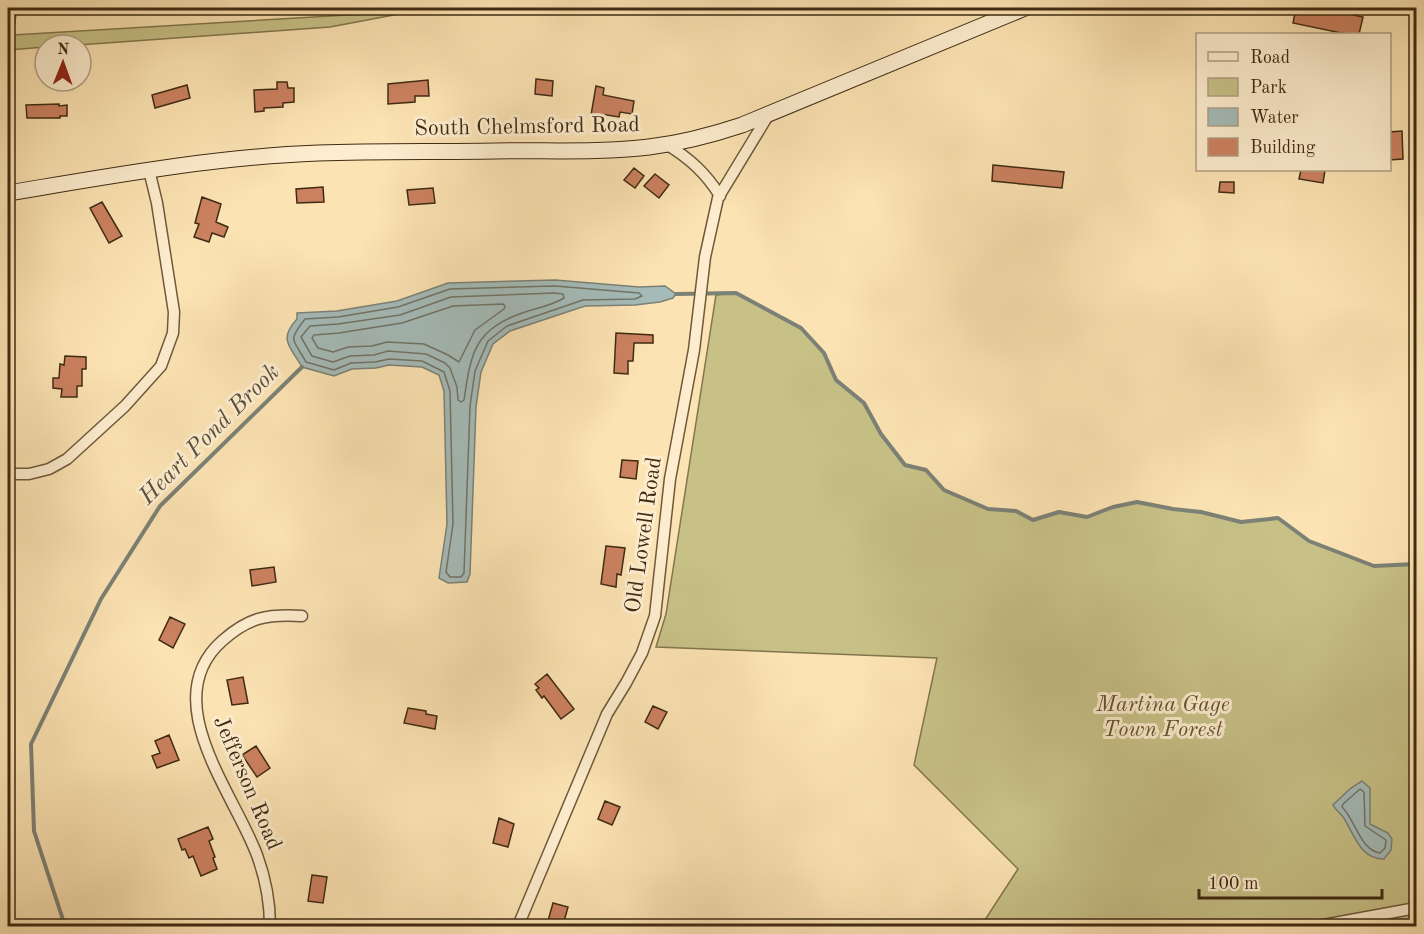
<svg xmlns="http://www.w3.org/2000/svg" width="1424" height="934" font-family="'Old Standard TT',serif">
	<rect width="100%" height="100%" fill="#fce3b3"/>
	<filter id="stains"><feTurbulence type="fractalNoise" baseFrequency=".00333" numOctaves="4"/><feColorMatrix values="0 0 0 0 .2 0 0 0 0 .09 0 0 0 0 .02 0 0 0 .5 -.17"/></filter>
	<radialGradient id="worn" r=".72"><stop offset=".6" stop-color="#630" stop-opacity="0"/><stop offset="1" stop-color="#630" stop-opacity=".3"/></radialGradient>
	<path fill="#c7c187" stroke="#83764d" stroke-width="1.5" d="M 8,8 L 17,8 L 13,35 L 415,11 L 330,27 L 78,45 L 45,45 L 45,47 L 8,50 Z
		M 736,293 L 801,328 L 824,353 L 836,380 L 864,403 L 881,434 L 905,465 L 926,470 L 944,490 L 988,509 L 1016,511 L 1033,520 L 1059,512 L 1087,517 L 1113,507 L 1137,502 L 1173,509 L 1201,512 L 1241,522 L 1278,518 L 1309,541 L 1374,566 L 1416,564 L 1416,926 L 981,926 L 1018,869 L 914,765 L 937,658 L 656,647 L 666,614 L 716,295 Z"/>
	<path fill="#a4bbb8" stroke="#7c8176" stroke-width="1.5" d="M 555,280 L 639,287 L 665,286 L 676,294 L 673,298 L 660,302 L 635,305 L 585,306 L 510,331 L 493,344 L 481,372 L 476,407 L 470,574 L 467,582 L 448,583 L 439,578 L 447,524 L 444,391 L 439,375 L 422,367 L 389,365 L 376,368 L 352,369 L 334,376 L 302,367 C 290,346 278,340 297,319 L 297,313 L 337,311 L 397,301 L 448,283 Z
		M 1362,781 L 1370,788 L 1370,824 L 1388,833 L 1392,839 L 1391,850 L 1384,859 C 1361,859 1355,837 1345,820 C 1342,814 1336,811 1333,805 L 1351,788 Z"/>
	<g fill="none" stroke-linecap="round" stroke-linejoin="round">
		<path stroke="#727366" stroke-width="1.5" d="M 555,286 L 639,293 L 642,296 L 635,299 L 583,300 L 507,326 L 488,341 L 475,371 L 470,406 L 464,573 L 461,577 L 450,577 L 446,572 L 453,524 L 450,391 L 444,372 L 422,361 L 389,359 L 375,362 L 351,363 L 334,370 L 306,362 C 292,337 288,341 305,319 L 338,317 L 398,307 L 450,289 Z
			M 554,293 L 563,294 L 564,298 C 553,305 538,308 525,312 C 475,329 471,351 464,400 L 461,402 L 458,400 L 457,387 L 450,368 L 445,363 L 426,354 L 388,351 L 374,355 L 350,356 L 333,362 L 312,356 L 301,337 L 310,326 L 338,324 L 400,315 L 451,297 Z
			M 503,304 L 505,306 L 504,309 L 475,330 L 459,362 L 448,355 L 424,344 L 387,342 L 372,346 L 348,347 L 333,352 L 318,348 L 312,338 L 314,335 L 339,333 L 402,323 L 453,306 Z
			M 1360,789 L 1364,792 L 1365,826 L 1386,840 L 1385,848 L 1380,853 C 1360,850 1355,819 1342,807 L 1343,804 Z"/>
		<path stroke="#7c8176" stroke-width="4" d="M 676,294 L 736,293 L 801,328 L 824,353 L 836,380 L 864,403 L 881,434 L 905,465 L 926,470 L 944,490 L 988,509 L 1016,511 L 1033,520 L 1059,512 L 1087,517 L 1113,507 L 1137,502 L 1173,509 L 1201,512 L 1241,522 L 1278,518 L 1309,541 L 1374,566 L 1416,564
			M 65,926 L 34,831 L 31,744 L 101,599 L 160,506 L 302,367"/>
	</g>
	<path fill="#cb8160" stroke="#3f2b13" stroke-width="1.5" d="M 1296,8 L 1334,8 L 1333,11 L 1363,17 L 1359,34 L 1346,34 L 1293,23 Z
		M 536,79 L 553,81 L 552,96 L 535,94 Z
		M 428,80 L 429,96 L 415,96 L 415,102 L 388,104 L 388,84 Z
		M 277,82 L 287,82 L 288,88 L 294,88 L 294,102 L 283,103 L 283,107 L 264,108 L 264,111 L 255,112 L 254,90 L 277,89 Z
		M 187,85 L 190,98 L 155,108 L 152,95 Z
		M 596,86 L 604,88 L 603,95 L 634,101 L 632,114 L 620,112 L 619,117 L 601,114 L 600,116 L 591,115 Z
		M 59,104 L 59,106 L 67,105 L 67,116 L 60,116 L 60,118 L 27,118 L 26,105 Z
		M 1402,131 L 1403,159 L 1389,160 L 1389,132 Z
		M 993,165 L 1064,172 L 1062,188 L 992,181 Z
		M 634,168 L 644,176 L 635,188 L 624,180 Z
		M 1301,170 L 1325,170 L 1323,183 L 1299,179 Z
		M 655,174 L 669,185 L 659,198 L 644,186 Z
		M 1220,182 L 1234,182 L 1234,193 L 1219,192 Z
		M 323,187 L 324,202 L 297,203 L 296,189 Z
		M 433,188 L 435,203 L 409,205 L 407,190 Z
		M 202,197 L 221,204 L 216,222 L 228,227 L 224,237 L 212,233 L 209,242 L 194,237 L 199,224 L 195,223 Z
		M 102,202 L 122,236 L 109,243 L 90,208 Z
		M 616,333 L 653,335 L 653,343 L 634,343 L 633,361 L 628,361 L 628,374 L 614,373 Z
		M 65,356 L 86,357 L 86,369 L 82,369 L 82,386 L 77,386 L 77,397 L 61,397 L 62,389 L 53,388 L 53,378 L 59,378 L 60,364 L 64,365 Z
		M 622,460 L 638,461 L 636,479 L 620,477 Z
		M 606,546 L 625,548 L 621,575 L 617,574 L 616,587 L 601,584 Z
		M 274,567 L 276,582 L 252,586 L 250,570 Z
		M 170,617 L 185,624 L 173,648 L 159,640 Z
		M 547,674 L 574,709 L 561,719 L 544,696 L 542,698 L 536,690 L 539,688 L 535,684 Z
		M 243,677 L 248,703 L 232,705 L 227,680 Z
		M 653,706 L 667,712 L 658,729 L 645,722 Z
		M 408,708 L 426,711 L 426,714 L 437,716 L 435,729 L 404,723 Z
		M 169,735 L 179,760 L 157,768 L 152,756 L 160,753 L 155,741 Z
		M 256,746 L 270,768 L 257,777 L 242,755 Z
		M 605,801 L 620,807 L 612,825 L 598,819 Z
		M 499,818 L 514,824 L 508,847 L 493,843 Z
		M 208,827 L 213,839 L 209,841 L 215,857 L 213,858 L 217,869 L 201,876 L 193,856 L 189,858 L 185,849 L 182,850 L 178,839 Z
		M 312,875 L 327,877 L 323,903 L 308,901 Z
		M 553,903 L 568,907 L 563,925 L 548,921 Z"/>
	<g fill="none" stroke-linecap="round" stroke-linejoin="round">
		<g stroke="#6e593b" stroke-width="13">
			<path id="street" d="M 666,144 C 689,158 706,173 720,196
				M 8,474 L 29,474 L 49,469 L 67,459 L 125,406 L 161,366 L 173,333 L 174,312 L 157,203 L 149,170
				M 270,926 C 270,903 265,877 257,855 C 234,793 156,700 222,641 C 249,617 267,614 302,616
				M 518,926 L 607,714 L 626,683 L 642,653 L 655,616 L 670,479 L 694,350 L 705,257 L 718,198 L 769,114
				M 1318,926 L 1416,908"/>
		</g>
		<g stroke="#3f2b13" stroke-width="17">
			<path id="secondary" d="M 8,193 C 110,176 213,157 318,153 C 377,151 436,152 495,151 C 546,150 598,153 649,147 C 681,143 712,135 742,125 L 1025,8"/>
		</g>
		<use href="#street" stroke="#fdedce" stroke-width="10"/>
		<use href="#secondary" stroke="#fdedce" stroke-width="15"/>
	</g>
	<g text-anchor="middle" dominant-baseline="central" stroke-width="6" stroke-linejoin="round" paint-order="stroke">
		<g font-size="22" fill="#3f2b13" stroke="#fdedce">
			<text transform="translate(527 127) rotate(-1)">South Chelmsford Road</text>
			<text transform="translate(644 535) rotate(-82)">Old Lowell Road</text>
			<text transform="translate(247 783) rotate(67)">Jefferson Road</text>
		</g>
		<g font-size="22" font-style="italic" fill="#615030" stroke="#fdedce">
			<text x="1163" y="705">Martina Gage<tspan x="1163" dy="25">Town Forest</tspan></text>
		</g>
		<g font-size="24" font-style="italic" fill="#584f3c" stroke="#fdedce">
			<text transform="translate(210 435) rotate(-45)">Heart Pond Brook</text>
		</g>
	</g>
	<rect width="1424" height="934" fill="none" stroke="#fce3b3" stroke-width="30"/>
	<rect x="9" y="9" width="1406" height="916" fill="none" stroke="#3f2b13" stroke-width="3"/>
	<rect x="15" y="15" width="1394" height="904" fill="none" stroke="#3f2b13" stroke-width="1.5"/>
	<rect x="1196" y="33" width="195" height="138" fill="#fdedce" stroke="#b19f83" stroke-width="1.5"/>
	<rect x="1208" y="52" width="30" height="9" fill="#fdedce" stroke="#b19f83" stroke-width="1.5"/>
	<text x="1250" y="63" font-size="18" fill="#3f2b13">Road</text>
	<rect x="1208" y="78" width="30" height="18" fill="#c7c187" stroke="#b19f83" stroke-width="1.5"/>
	<text x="1250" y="93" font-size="18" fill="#3f2b13">Park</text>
	<rect x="1208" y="108" width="30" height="18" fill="#a4bbb8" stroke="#b19f83" stroke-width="1.5"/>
	<text x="1250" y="123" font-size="18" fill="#3f2b13">Water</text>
	<rect x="1208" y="138" width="30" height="18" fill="#cb8160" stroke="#b19f83" stroke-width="1.5"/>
	<text x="1250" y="153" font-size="18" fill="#3f2b13">Building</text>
	<g transform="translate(63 63) rotate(1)"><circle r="28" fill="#fdedce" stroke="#b19f83" stroke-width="1.5"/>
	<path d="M0-4.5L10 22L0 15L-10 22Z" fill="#8f2418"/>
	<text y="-9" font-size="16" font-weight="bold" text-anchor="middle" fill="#3f2b13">N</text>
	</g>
	<path d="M1199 889v9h183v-9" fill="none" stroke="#3f2b13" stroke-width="3"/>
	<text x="1208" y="889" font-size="18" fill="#3f2b13" stroke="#fdedce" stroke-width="4.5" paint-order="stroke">100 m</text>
	<rect width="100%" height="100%" filter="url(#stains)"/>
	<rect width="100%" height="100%" fill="url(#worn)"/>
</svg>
